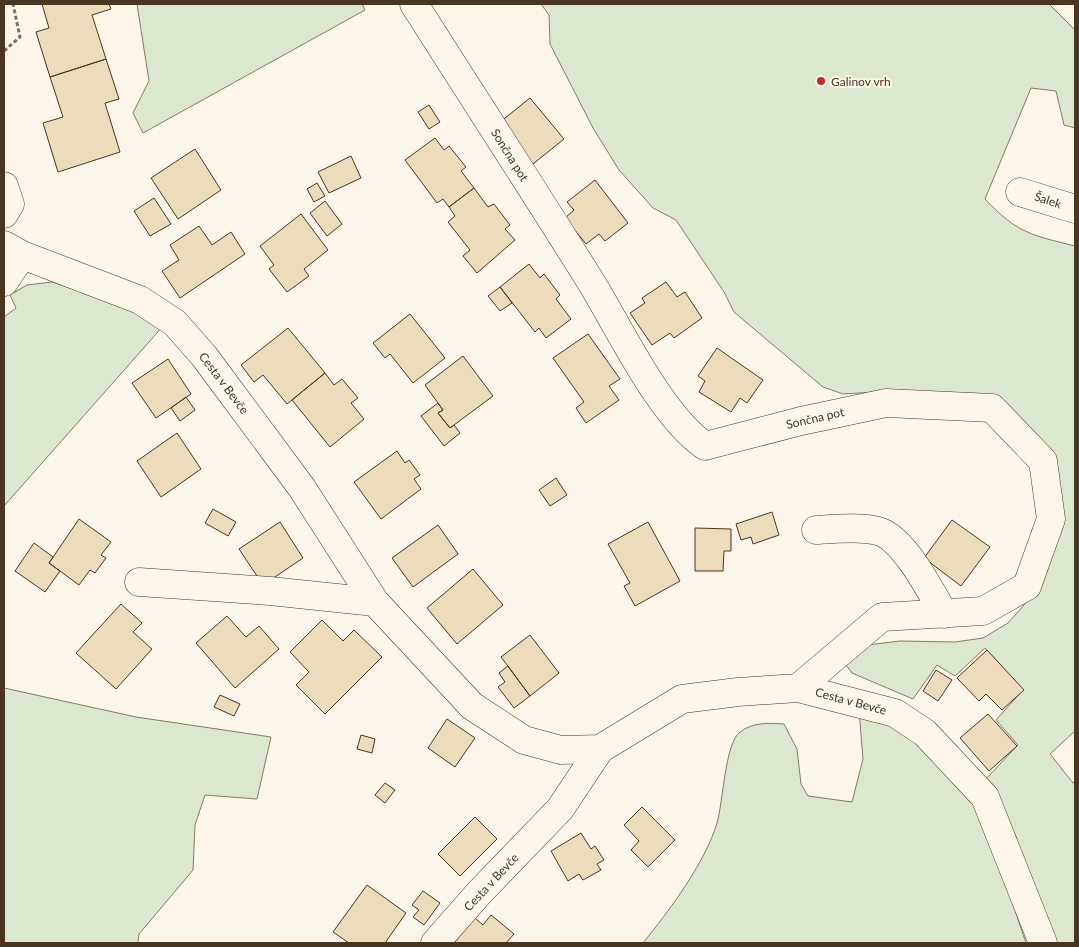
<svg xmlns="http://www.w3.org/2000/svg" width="1079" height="947" font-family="Lato,sans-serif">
	<rect width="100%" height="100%" fill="#fbf6e9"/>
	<path fill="#dce7d0" stroke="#887966" d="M 137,4 L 362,4 L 365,10 L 143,133 L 133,113 L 149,81 Z
		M 541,4 L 1049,4 L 1075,30 L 1075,128 L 1064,125 L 1056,91 L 1031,88 L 985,199 C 1017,233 1031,235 1075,246 L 1075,731 L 1050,754 L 1073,783 L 1075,782 L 1075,943 L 1057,943 L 1032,893 L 1016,837 L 997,800 L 983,782 L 1018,745 L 996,720 L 1023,690 L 985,648 L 955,676 L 937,665 L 913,699 L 852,673 L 844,662 L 867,645 L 900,641 L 955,642 L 983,638 L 1008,623 L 1024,605 L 1040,574 L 1035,467 L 986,417 L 875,392 L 843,394 L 823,387 L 734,312 L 724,292 L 676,220 L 653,208 L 619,170 L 593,128 L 550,44 L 549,15 Z
		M 52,282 L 114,302 L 164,325 L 4,506 L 4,317 L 16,308 L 10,295 L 27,285 Z
		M 4,688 L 136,717 L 271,737 L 257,799 L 205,795 L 195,825 L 193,870 L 139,934 L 138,943 L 4,943 Z
		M 859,710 L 894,722 L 935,753 L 980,806 L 1026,943 L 643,943 C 669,911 705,863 717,823 C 723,803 725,743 740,732 C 753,722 769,723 784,724 L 797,749 L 801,784 L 808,796 L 852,802 L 863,759 Z"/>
	<path fill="#ecdcbc" stroke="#4a3520" d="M 42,4 L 109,4 L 111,9 L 92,15 L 106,59 L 50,77 L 36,32 L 49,28 Z
		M 106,59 L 119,99 L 105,103 L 120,152 L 58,172 L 43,123 L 63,117 L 50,77 Z
		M 530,98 L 564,139 L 528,168 L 494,127 Z
		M 429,105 L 440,122 L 429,129 L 418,112 Z
		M 435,138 L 444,150 L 449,146 L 466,167 L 461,171 L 474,188 L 449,207 L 443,199 L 437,203 L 405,160 Z
		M 195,149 L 221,190 L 178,219 L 151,178 Z
		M 351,156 L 361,178 L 329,193 L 318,172 Z
		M 595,180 L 628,223 L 605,241 L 599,234 L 586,244 L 565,218 L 574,210 L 567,202 Z
		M 317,183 L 325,196 L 314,202 L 307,189 Z
		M 474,188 L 488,207 L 494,204 L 510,225 L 505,229 L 515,240 L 477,273 L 463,256 L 470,250 L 448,222 L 455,216 L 449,207 Z
		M 154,198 L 171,224 L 150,236 L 134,211 Z
		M 325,201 L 342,224 L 327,236 L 310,213 Z
		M 301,214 L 328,250 L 304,269 L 309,276 L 287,292 L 269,269 L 274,265 L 260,246 Z
		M 199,226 L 212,245 L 231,232 L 245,254 L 180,298 L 162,271 L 179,260 L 170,245 Z
		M 529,264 L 540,278 L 544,274 L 560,295 L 556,299 L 571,319 L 546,338 L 539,328 L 535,332 L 500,287 Z
		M 666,282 L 677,297 L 685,292 L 702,318 L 674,338 L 670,333 L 652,345 L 630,313 L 645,303 L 642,298 Z
		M 500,287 L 512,303 L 500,311 L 488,296 Z
		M 410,314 L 445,358 L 413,383 L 390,354 L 385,358 L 373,343 Z
		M 288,328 L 325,373 L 287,404 L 263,375 L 254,382 L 241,365 Z
		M 588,334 L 620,379 L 609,386 L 619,400 L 586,423 L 576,408 L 584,402 L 553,358 Z
		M 717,348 L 763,380 L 747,403 L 740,398 L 731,412 L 699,392 L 705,381 L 698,376 Z
		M 463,356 L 493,396 L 450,428 L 438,413 L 443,410 L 425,385 Z
		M 168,359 L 191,394 L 156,418 L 132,383 Z
		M 325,373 L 334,385 L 342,379 L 358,398 L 351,403 L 364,419 L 330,447 L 292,400 Z
		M 186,397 L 195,410 L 180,421 L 171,408 Z
		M 438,403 L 443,410 L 438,413 L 450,428 L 454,425 L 460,433 L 444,446 L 421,416 Z
		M 177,433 L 201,469 L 161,497 L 137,461 Z
		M 397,451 L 405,463 L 409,460 L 420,475 L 414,479 L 421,489 L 381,519 L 354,482 Z
		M 556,478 L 567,495 L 550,506 L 539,490 Z
		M 213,509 L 236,522 L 228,536 L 205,523 Z
		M 772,512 L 779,535 L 753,544 L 751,537 L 741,540 L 736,524 Z
		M 79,519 L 111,542 L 101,555 L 106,558 L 95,573 L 90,570 L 79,585 L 49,563 Z
		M 952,520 L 990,547 L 961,586 L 924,558 Z
		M 280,522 L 303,558 L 263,585 L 239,549 Z
		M 648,522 L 680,581 L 635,606 L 624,586 L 630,583 L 608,544 Z
		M 438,525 L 458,554 L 413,587 L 392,558 Z
		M 695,528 L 731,529 L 731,551 L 724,551 L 723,571 L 695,571 Z
		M 34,543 L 53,557 L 49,563 L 60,571 L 45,592 L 15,571 Z
		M 473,569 L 503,605 L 457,644 L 427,608 Z
		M 121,604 L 142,623 L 133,632 L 152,649 L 116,689 L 76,653 Z
		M 227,616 L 246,637 L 259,626 L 279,649 L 235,688 L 196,643 Z
		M 322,620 L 343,641 L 354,630 L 382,657 L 325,714 L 296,685 L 309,672 L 290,652 Z
		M 530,635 L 559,673 L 530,696 L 501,657 Z
		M 987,650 L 1024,690 L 1002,710 L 986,694 L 979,701 L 957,678 Z
		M 508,666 L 530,696 L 514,708 L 498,687 L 505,682 L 499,673 Z
		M 936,670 L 952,680 L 938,701 L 923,691 Z
		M 220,695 L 240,704 L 234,716 L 214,707 Z
		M 988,714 L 1017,746 L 989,771 L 960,738 Z
		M 447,719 L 475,738 L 455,767 L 428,748 Z
		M 361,735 L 375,739 L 372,753 L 357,749 Z
		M 385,783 L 395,790 L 385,803 L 375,795 Z
		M 642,807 L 675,840 L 648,867 L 631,850 L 639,841 L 624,825 Z
		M 475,817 L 497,839 L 460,876 L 438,854 Z
		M 581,833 L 591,849 L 595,846 L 604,860 L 597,864 L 601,870 L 583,880 L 579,874 L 568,881 L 551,851 Z
		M 367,885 L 406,913 L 385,943 L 349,943 L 333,932 Z
		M 423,891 L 440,903 L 424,925 L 413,917 L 419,910 L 412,905 Z
		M 491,915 L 514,934 L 506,943 L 454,943 L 475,918 L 483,925 Z"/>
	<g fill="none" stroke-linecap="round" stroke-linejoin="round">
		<g stroke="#4a3520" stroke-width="29">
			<path id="minor" d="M 414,4 C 473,97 533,189 591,282 C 620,329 660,415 705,446 L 801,421 L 886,403 L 992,408 L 1043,461 L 1051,519 L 1027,586 L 983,611 L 882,617 L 798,688
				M 4,186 L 10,204 L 4,214
				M 1020,192 L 1075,209
				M 4,245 L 22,255 L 140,300 L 175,323 L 204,356 L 302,488 L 375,602 L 472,706 L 524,740 L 561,750 L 600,749 L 682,699 L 738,692 L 798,688 L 895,713 L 925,733 L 985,797 L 1043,943
				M 4,282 L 22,255
				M 816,530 C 832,529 866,526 881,532 C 906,542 931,592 944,614
				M 139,582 L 270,591 L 375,602
				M 435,943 L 479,893 L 560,809 L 600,749"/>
		</g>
		<path stroke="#7f6f5c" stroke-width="3" stroke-dasharray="4 2.5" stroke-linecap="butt" d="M 4,51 L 20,37 L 13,4"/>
		<use href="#minor" stroke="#fbf6e9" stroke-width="28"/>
	</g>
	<circle fill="#c62828" stroke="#fbf6e9" stroke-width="2" cx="821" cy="81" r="5"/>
	<g text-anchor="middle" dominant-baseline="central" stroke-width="4" stroke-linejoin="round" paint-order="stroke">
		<g font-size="12" fill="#4a3520" stroke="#fbf6e9" text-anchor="start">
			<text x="831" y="81">Galinov vrh</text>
		</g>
		<g font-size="12" fill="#4a3520" stroke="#fbf6e9">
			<text transform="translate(510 155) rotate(58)">Sončna pot</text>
			<text transform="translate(1048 200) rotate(18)">Šalek</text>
			<text transform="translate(224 383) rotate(53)">Cesta v Bevče</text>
			<text transform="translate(815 418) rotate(-13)">Sončna pot</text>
			<text transform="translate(851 701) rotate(15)">Cesta v Bevče</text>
			<text transform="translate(491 882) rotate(-47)">Cesta v Bevče</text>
		</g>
	</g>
	<rect width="1079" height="947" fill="none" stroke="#4a3520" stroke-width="10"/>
</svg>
